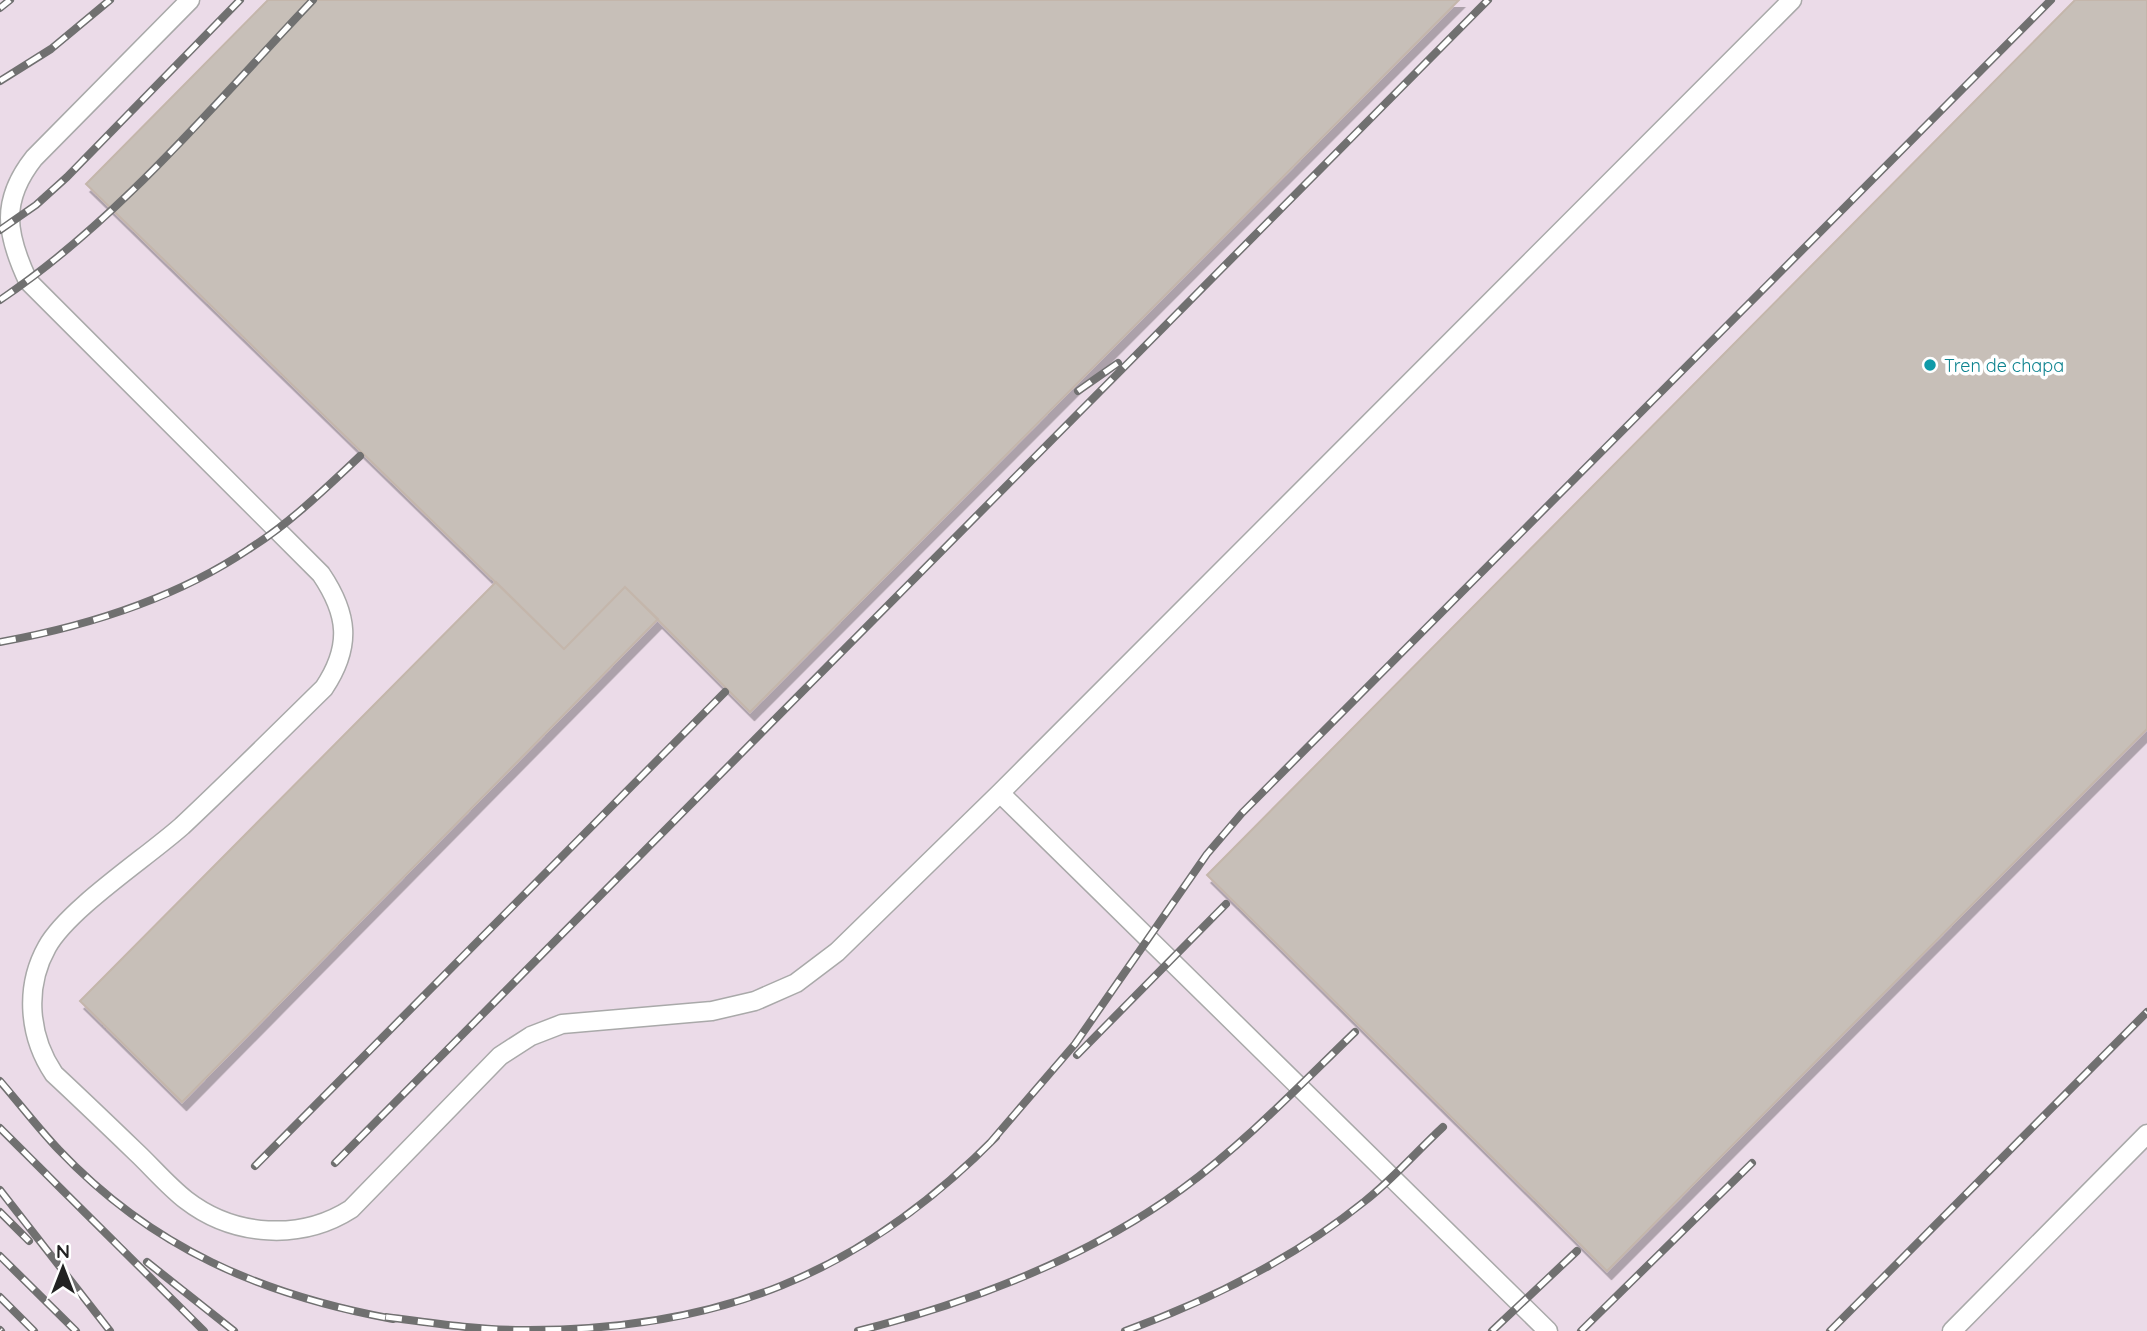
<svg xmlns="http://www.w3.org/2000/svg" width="2147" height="1331" font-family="Quicksand,sans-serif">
	<defs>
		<filter id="shadow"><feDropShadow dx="4.5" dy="8" stdDeviation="0" flood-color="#0004"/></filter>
	</defs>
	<rect width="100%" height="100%" fill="#f2efe9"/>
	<path fill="#ebdbe8" d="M 0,0 L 2147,0 L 2147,1331 L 0,1331 Z"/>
	<path fill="#c7bfb8" stroke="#c4b6ab" stroke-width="2" filter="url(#shadow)" d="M 268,0 L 1459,0 L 750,712 L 625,587 L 564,649 L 86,184 Z
		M 2075,0 L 2147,0 L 2147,729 L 1607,1271 L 1207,875 Z
		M 496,582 L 564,649 L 625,587 L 658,619 L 182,1102 L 80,1001 Z"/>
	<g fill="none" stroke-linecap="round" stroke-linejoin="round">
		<g stroke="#a9a9a9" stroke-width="21">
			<path id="lane" d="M 190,0 L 34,158 C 0,201 6,234 28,281 L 321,574 C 348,614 352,646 324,688 C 277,734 230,781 182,826 C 146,858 68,909 47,947 C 24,988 29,1037 54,1074 C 82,1100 109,1126 136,1152 C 152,1167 168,1186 186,1200 C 234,1237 301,1241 351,1209 L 500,1056 L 531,1036 L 562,1024 L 712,1011 L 755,1001 L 796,983 L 837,952 L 1000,793 L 1792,0
				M 1000,793 L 1548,1331
				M 1952,1331 L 2147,1134"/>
		</g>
		<use href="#lane" stroke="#fff" stroke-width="18"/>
		<g stroke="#707070" stroke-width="8">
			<path id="rail" d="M 0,8 L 10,0
				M 0,81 L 51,49 L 110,0
				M 0,230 L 36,205 L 67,177 L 240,0
				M 0,300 C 120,219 214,104 313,0
				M 1078,391 L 1118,363
				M 0,642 C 88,626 175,599 249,549 C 290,523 325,489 360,456
				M 1077,1055 L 1226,904
				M 0,1081 C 20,1104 38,1128 59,1150 C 152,1248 262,1295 393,1319
				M 0,1128 L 204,1331
				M 990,1143 L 1075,1044 L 1207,854 L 1242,813 L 2051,0
				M 335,1163 L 1488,0
				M 255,1166 L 725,692
				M 0,1190 L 110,1331
				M 0,1212 L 29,1241
				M 0,1256 L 76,1331
				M 147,1262 L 234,1331
				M 0,1297 L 34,1331
				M 386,1317 C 432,1323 478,1330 524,1330 C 717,1331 860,1275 996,1137
				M 0,1330 L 1,1331
				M 858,1331 C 972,1302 1086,1259 1182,1189 C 1245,1143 1299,1086 1355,1032
				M 1125,1331 C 1211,1300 1293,1259 1365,1201 C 1393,1179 1417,1151 1443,1127
				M 1492,1331 L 1577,1251
				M 1581,1331 L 1752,1163
				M 1830,1331 L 2147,1012"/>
		</g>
		<use href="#rail" stroke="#fff" stroke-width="5" stroke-dasharray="16" stroke-linecap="butt"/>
	</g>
	<circle fill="#0f9aa8" stroke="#fff" stroke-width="2.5" cx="1930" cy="365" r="7"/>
	<g text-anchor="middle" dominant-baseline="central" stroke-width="7" stroke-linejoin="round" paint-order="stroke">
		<g font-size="18" fill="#0d838f" stroke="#fff" text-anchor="start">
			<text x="1944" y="365">Tren de chapa</text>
		</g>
	</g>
	<g transform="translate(63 1268)" stroke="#ffffff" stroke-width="5" paint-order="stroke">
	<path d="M0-5L12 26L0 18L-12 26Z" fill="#222222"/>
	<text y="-10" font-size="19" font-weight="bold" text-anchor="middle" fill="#222222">N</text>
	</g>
</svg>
